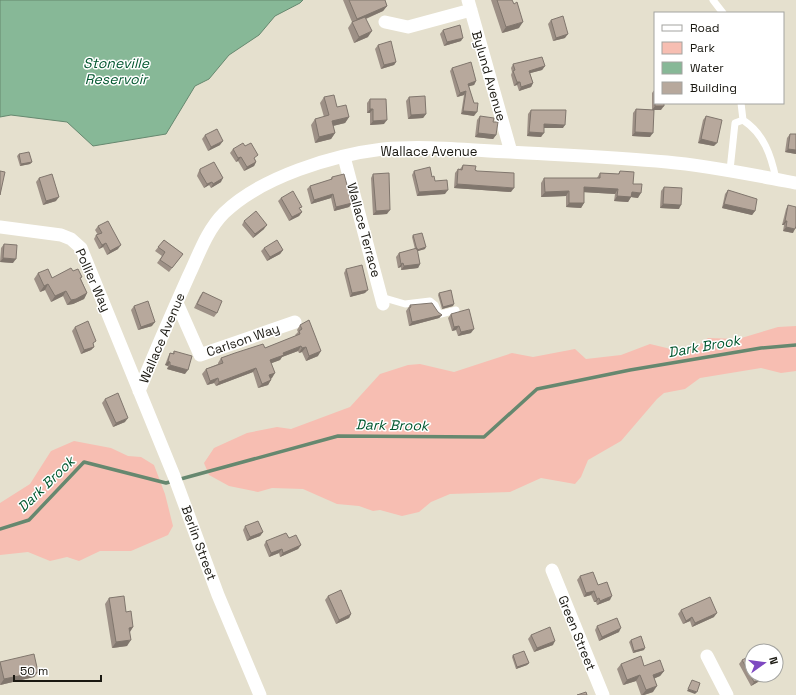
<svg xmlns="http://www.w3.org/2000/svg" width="796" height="695" font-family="'Space Grotesk',sans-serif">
	<rect width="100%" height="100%" fill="#e5e0ce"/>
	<path fill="#f7beb2" d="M 796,326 L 796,371 L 781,373 L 761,368 L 700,378 L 685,389 L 664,393 L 657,399 L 621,441 L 588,460 L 581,477 L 575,484 L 541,478 L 510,492 L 450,494 L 431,502 L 419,512 L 402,516 L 380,510 L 373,511 L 359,506 L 337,504 L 303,489 L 272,488 L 258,492 L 229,486 L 209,475 L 204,463 L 214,448 L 247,433 L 277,427 L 291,429 L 350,407 L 380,374 L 408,365 L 420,364 L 454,372 L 512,353 L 533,357 L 575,349 L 586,359 L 621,355 L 650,344 L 675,350 L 700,344 L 708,338 L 738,339 L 778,327 Z
		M 74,441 L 111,448 L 128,456 L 141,457 L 154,465 L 165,494 L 173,526 L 168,535 L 131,551 L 100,551 L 79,561 L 67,557 L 50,561 L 28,552 L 0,555 L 0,503 L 30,484 L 51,451 Z"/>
	<path fill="#87b897" stroke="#66886f" d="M 0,0 L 303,0 L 300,3 L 275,16 L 259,35 L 229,55 L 209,79 L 195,86 L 166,134 L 93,146 L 67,122 L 11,115 L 0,117 Z"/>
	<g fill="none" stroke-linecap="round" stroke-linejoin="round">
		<path stroke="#66886f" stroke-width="3.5" d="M 0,529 L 29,520 L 84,462 L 166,483 L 338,436 L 484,437 L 537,389 L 630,370 L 761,348 L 796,345"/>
		<path stroke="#fff" stroke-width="7" d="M 713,0 L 723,13
			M 741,103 L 743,120
			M 730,170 L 735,123 L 743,120 C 764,134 771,155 776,179
			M 381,297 L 405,304 L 430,301 L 435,305 L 438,312 L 441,314 L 456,310"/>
		<path stroke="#fff" stroke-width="13" d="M 468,0 L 511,152
			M 385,22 L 408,27 L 471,10
			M 344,157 L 383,304
			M 0,227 L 61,235 L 71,239 L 81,248 L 174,476 L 218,595 L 260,695
			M 177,303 L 200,355 L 295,322
			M 139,391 C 155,352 172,313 189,275 C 199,254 207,230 224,213 C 261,177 333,155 383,149 C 425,145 468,150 510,152 C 562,155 615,157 667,162 C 711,166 753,175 796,183
			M 552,570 L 603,695
			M 707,656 L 727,695"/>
	</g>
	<path fill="#9d9086" d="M 343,0 L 385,0 L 387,6 L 383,11 L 366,19 L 368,37 L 354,43 L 348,28 L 352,22 Z
		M 491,0 L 512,0 L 519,28 L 502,33 Z
		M 551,20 L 565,38 L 553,41 L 548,24 Z
		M 443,30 L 461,41 L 444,46 L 440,34 Z
		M 378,45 L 396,62 L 394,65 L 381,69 L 375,49 Z
		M 513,64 L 545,66 L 542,70 L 530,73 L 533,83 L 531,87 L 519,91 L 517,85 L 514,86 L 511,75 L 512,72 L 511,68 Z
		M 452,68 L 476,81 L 474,85 L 469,86 L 474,116 L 461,114 L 464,95 L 457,97 L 450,71 Z
		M 655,89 L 661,110 L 654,110 L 650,137 L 632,136 L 633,113 L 636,109 L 652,110 L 652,93 Z
		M 324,97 L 349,117 L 345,123 L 333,126 L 335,133 L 331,139 L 315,143 L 311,125 L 315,119 L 324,117 L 320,103 Z
		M 409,97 L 426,114 L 423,118 L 408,119 L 406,101 Z
		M 370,99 L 384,124 L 370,125 L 370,113 L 367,113 L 367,103 Z
		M 531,110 L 563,128 L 544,128 L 541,137 L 527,136 L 528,114 Z
		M 480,116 L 493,122 L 496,135 L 493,139 L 475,137 L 477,120 Z
		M 706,116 L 714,146 L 698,143 L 703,120 Z
		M 790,134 L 796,154 L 785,152 L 787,138 Z
		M 205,135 L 220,145 L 208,151 L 202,139 Z
		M 233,149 L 255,159 L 256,162 L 254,166 L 244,171 L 238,161 L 236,162 L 230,153 Z
		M 19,154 L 32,162 L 30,164 L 20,166 L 17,156 Z
		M 463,165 L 475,170 L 511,192 L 454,188 L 455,173 L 458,169 L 460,169 Z
		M 200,169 L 221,182 L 211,188 L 209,185 L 204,188 L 197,176 L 198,173 Z
		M 414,171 L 432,177 L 445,194 L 417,196 L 412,175 Z
		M 620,171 L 633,184 L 638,198 L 631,197 L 628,202 L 614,201 L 615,194 L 584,192 L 584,203 L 581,208 L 566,207 L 566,196 L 541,197 L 541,183 L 544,178 L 597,178 L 600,173 L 618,174 Z
		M 373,174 L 387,214 L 373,215 L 371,178 Z
		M 332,177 L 352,203 L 349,207 L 334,211 L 331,198 L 311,204 L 307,189 L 310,186 L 330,180 Z
		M 39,178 L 56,201 L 43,205 L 36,182 Z
		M 664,187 L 679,209 L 660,208 L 661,191 Z
		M 728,190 L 755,211 L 752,215 L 722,208 L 725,194 Z
		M 281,198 L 300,209 L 302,212 L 299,216 L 289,221 L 278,201 Z
		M 788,205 L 793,233 L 783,231 L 784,225 L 782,225 L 786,209 Z
		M 244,221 L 264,229 L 253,238 L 242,225 Z
		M 98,226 L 118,249 L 107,255 L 103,247 L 99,249 L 94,239 L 96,235 L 98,235 L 95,230 Z
		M 413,235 L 425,249 L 417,251 L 420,264 L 418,268 L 401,270 L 401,267 L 398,268 L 396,257 L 399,253 L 415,249 L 412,237 Z
		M 164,240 L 183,254 L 169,272 L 157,263 L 162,256 L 155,251 Z
		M 4,244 L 13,263 L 0,262 L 1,248 Z
		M 264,248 L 283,250 L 280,254 L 267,261 L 261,251 Z
		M 346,269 L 365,293 L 350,297 L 344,273 Z
		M 73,271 L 81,279 L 87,293 L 84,299 L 73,304 L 67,305 L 63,296 L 51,302 L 45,290 L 40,292 L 34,279 L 38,273 L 52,278 Z
		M 203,292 L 217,313 L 214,317 L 194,308 L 200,296 Z
		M 439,293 L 453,306 L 442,309 L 438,295 Z
		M 410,305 L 442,315 L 439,318 L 409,326 L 406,311 Z
		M 134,306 L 152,326 L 138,330 L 131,310 Z
		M 451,314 L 471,333 L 458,336 L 456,330 L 452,331 L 448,318 Z
		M 300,325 L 318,356 L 306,361 L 302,352 L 299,353 L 298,351 L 282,357 L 280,360 L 271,363 L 272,378 L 271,379 L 268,385 L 258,388 L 253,372 L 216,386 L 214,383 L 207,385 L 202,374 L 206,369 L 218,364 L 218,363 L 221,358 L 265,348 L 296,336 L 295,335 L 298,332 L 297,330 Z
		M 75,327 L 94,345 L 94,347 L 91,350 L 81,354 L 72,331 Z
		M 174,351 L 185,374 L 167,369 L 168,366 L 165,365 L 168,357 L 170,353 L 173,353 Z
		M 105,399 L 125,422 L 113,427 L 102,403 Z
		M 245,526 L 263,532 L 260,536 L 247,541 L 243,530 Z
		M 289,538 L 301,545 L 298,549 L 280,557 L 279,553 L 269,557 L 264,545 L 266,541 Z
		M 580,576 L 598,585 L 610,600 L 597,605 L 596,602 L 594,602 L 591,595 L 584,597 L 577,580 Z
		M 328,596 L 351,614 L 349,618 L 336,624 L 325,600 Z
		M 109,598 L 126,612 L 133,627 L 130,632 L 127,646 L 112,648 L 105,604 Z
		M 681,610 L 714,617 L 692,627 L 690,621 L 683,624 L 678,614 Z
		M 597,626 L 619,632 L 599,641 L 595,630 Z
		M 531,635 L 553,645 L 534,652 L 528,639 Z
		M 631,640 L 644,650 L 633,653 L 629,642 Z
		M 513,655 L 529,663 L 527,665 L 516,669 L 512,657 Z
		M 742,660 L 765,678 L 751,686 L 739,664 Z
		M 0,662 L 38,672 L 34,677 L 0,685 Z
		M 621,664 L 644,666 L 664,671 L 660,676 L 654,678 L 653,692 L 644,695 L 641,695 L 636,681 L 623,685 L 617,669 Z"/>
	<path fill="#80766d" d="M 387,6 L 383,11 L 353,24 L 357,19 Z
		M 523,22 L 519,28 L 502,33 L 506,27 Z
		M 372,31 L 368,37 L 354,43 L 359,37 Z
		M 568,34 L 565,38 L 553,41 L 556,38 Z
		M 463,38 L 461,41 L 444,46 L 447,42 Z
		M 396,62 L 394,65 L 381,69 L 384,65 Z
		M 545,66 L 542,70 L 527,74 L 529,71 Z
		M 476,81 L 474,85 L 466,87 L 468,84 Z
		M 517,82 L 520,82 L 517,85 L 514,86 Z
		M 533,83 L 531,87 L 519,91 L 521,87 Z
		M 466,91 L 464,95 L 457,97 L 460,93 Z
		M 655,106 L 664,106 L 661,110 L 652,110 Z
		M 370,109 L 373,109 L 370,113 L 367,113 Z
		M 463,111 L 477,112 L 474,116 L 461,114 Z
		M 426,114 L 423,118 L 408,119 L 411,115 Z
		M 349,117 L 345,123 L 328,127 L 332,121 Z
		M 387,120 L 384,124 L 370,125 L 373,121 Z
		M 544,124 L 565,125 L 563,128 L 542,128 Z
		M 529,132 L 544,133 L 541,137 L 527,136 Z
		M 635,132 L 653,133 L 650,137 L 632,136 Z
		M 335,133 L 331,139 L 315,143 L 319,137 Z
		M 478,133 L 496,135 L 493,139 L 475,137 Z
		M 701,139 L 717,143 L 714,146 L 698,143 Z
		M 223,141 L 220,145 L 208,151 L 211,147 Z
		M 788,149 L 796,150 L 796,154 L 785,152 Z
		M 241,157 L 238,161 L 236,162 L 238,158 Z
		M 32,162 L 30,164 L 20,166 L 21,164 Z
		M 256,162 L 254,166 L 244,171 L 247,167 Z
		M 223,178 L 221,182 L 211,188 L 213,184 Z
		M 212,182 L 209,185 L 204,188 L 207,184 Z
		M 457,184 L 514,188 L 511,192 L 454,188 Z
		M 584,187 L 618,189 L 615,194 L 581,192 Z
		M 448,190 L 445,194 L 417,196 L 419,192 Z
		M 569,191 L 566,196 L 541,197 L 545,192 Z
		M 632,192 L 641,193 L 638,198 L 631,197 L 628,202 L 614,201 L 617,196 Z
		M 333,194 L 331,198 L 311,204 L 314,200 Z
		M 59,197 L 56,201 L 43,205 L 46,201 Z
		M 352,203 L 349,207 L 334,211 L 336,207 Z
		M 569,203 L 584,203 L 581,208 L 566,207 Z
		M 663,204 L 681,205 L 679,209 L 660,208 Z
		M 724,204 L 755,211 L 752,215 L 722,208 Z
		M 390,210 L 387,214 L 373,215 L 376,211 Z
		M 302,212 L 299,216 L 289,221 L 292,217 Z
		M 785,221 L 787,221 L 784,225 L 782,225 Z
		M 267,225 L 264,229 L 253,238 L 255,234 Z
		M 786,227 L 795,229 L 793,233 L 783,231 Z
		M 106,243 L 103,247 L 99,249 L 102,245 Z
		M 121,245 L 118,249 L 107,255 L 110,251 Z
		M 426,247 L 425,249 L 415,252 L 417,250 Z
		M 283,250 L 280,254 L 267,261 L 270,257 Z
		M 3,258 L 16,259 L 13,263 L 0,262 Z
		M 403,263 L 401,267 L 398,268 L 401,264 Z
		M 420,264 L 418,268 L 401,270 L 404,266 Z
		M 48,284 L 45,290 L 40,292 L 44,286 Z
		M 368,290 L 365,293 L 350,297 L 352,293 Z
		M 66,291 L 63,296 L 51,302 L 55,296 Z
		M 87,293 L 84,299 L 73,304 L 67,305 L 71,300 Z
		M 454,304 L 453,306 L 442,309 L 443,307 Z
		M 442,315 L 439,318 L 409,326 L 412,322 Z
		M 155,322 L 152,326 L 138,330 L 141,327 Z
		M 459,326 L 456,330 L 452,331 L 454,327 Z
		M 474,329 L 471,333 L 458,336 L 461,332 Z
		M 301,346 L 298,351 L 282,357 L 280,360 L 267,365 L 270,360 L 283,353 Z
		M 94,347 L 91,350 L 81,354 L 84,350 Z
		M 306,347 L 302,352 L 299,353 L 302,348 Z
		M 321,351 L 318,356 L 306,361 L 309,356 Z
		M 168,361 L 170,362 L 168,366 L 165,365 Z
		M 170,365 L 188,370 L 185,374 L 167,369 Z
		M 256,368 L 253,372 L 216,386 L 219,382 Z
		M 275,373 L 272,378 L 266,380 L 269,375 Z
		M 218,378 L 214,383 L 207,385 L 210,381 Z
		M 271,380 L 268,385 L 258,388 L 262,384 Z
		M 128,418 L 125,422 L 113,427 L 116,423 Z
		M 263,532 L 260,536 L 247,541 L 250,537 Z
		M 301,545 L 298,549 L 280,557 L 283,553 Z
		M 282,549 L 279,553 L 269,557 L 271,553 Z
		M 594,591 L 591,595 L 584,597 L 586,593 Z
		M 612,596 L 610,600 L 597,605 L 600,601 Z
		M 599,598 L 596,602 L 594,602 L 597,599 Z
		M 717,613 L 714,617 L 692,627 L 695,623 Z
		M 351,614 L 349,618 L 336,624 L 339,620 Z
		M 692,617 L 690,621 L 683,624 L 686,621 Z
		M 133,627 L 129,633 L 129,628 Z
		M 621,628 L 619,632 L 599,641 L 602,637 Z
		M 131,640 L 127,646 L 112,648 L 116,642 Z
		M 555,641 L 553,645 L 534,652 L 537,648 Z
		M 645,648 L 644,650 L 633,653 L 634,651 Z
		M 529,663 L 527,665 L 516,669 L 517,667 Z
		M 664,671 L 660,676 L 649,681 L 653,675 Z
		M 38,672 L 34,677 L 0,685 L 4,679 Z
		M 640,675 L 636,681 L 623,685 L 627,680 Z
		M 766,675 L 767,675 L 765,678 L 751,686 L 754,682 Z
		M 657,686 L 653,692 L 644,695 L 642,695 L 646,690 Z
		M 688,689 L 697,692 L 695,694 L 687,691 Z"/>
	<path fill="#b7a89c" stroke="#80766d" d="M 349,0 L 385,0 L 387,6 L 357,19 Z
		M 497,0 L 512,0 L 514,4 L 517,2 L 523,22 L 506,27 Z
		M 563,16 L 568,34 L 556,38 L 551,20 Z
		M 365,17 L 372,31 L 359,37 L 352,22 Z
		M 460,25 L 463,38 L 447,42 L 443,30 Z
		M 391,41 L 396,62 L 384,65 L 378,45 Z
		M 542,57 L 545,66 L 529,71 L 533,83 L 521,87 L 520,82 L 517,82 L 513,71 L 515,70 L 513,64 Z
		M 471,62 L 476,81 L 468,84 L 474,103 L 478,103 L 477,112 L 463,111 L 466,91 L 460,93 L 452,68 Z
		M 655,89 L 655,103 L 664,103 L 664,106 L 655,106 Z
		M 334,95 L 337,107 L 346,105 L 349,117 L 332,121 L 335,133 L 319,137 L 315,119 L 329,115 L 324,97 Z
		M 425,96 L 426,114 L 411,115 L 409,97 Z
		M 370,99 L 386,99 L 387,120 L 373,121 L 373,109 L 370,109 Z
		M 636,109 L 654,110 L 653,133 L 635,132 Z
		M 531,110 L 566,110 L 565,125 L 544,124 L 544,133 L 529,132 Z
		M 480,116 L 494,118 L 493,122 L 498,122 L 496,135 L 478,133 Z
		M 706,116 L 722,120 L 717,143 L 701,139 Z
		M 217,129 L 223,141 L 211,147 L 205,135 Z
		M 790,134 L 796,134 L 796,150 L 788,149 Z
		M 243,143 L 245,146 L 251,143 L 258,155 L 254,158 L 256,162 L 247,167 L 241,157 L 238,158 L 233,149 Z
		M 29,152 L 32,162 L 21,164 L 19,154 Z
		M 214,162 L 223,178 L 213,184 L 212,182 L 207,184 L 200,172 L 200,169 Z
		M 463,165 L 476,166 L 475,170 L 477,171 L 514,173 L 514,188 L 457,184 L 458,169 L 462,170 Z
		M 430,167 L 432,177 L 434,176 L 435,181 L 447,180 L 448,190 L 419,192 L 414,171 Z
		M 0,171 L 5,172 L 0,195 Z
		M 620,171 L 634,172 L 633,184 L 642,184 L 641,193 L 632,192 L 631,197 L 617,196 L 618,189 L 584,187 L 584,203 L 569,203 L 569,191 L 545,192 L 544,178 L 600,178 L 600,173 L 619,174 Z
		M 389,173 L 390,210 L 376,211 L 373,174 Z
		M 52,174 L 59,197 L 46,201 L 39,178 Z
		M 344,174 L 352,203 L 336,207 L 333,194 L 314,200 L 310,186 L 332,179 L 332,177 Z
		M 664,187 L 682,188 L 681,205 L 663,204 Z
		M 728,190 L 757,199 L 755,211 L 724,204 Z
		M 293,191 L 302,207 L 299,208 L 302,212 L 292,217 L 281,198 Z
		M 788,205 L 796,207 L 796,226 L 795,229 L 786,227 L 787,221 L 785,221 Z
		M 256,211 L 267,225 L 255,234 L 244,221 Z
		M 108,221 L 121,245 L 110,251 L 106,243 L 102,245 L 96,235 L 102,233 L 98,226 Z
		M 422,233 L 426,247 L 417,250 L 413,235 Z
		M 164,240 L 183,254 L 172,268 L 160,260 L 165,252 L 158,247 Z
		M 277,240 L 283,250 L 270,257 L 264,248 Z
		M 4,244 L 17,245 L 16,259 L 3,258 Z
		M 417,248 L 420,264 L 404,266 L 403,263 L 401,264 L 399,253 Z
		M 362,265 L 368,290 L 352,293 L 346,269 Z
		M 71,268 L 73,271 L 78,269 L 82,277 L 80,278 L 87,293 L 76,299 L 71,300 L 66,291 L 55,296 L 48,284 L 44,286 L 38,273 L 48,269 L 52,278 Z
		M 451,290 L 454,304 L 443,307 L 439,293 Z
		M 203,292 L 222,301 L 217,313 L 197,304 Z
		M 148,301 L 155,322 L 141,327 L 134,306 Z
		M 432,303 L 438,312 L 442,315 L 412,322 L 409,308 L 411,307 L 410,305 Z
		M 469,309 L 474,329 L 461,332 L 459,326 L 454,327 L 451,314 Z
		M 309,320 L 321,351 L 309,356 L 306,347 L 302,348 L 301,346 L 283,353 L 284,355 L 270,360 L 275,373 L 269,375 L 271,380 L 262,384 L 256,368 L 219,382 L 218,378 L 210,381 L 206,369 L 223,363 L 221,358 L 235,353 L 263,344 L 265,348 L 300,334 L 299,331 L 302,329 L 300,325 Z
		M 88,321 L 96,341 L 93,343 L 94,347 L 84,350 L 75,327 Z
		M 174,351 L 192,356 L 188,370 L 170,365 L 170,362 L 168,361 L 170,353 L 174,354 Z
		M 118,393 L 128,418 L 116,423 L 105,399 Z
		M 258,521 L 263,532 L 250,537 L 245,526 Z
		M 286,533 L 289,538 L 296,535 L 301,545 L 283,553 L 282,549 L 271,553 L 266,541 Z
		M 593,572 L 598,585 L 607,582 L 612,596 L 600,601 L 599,598 L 597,599 L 594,591 L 586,593 L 580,576 Z
		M 341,590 L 351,614 L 339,620 L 328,596 Z
		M 124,596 L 126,612 L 131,611 L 133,627 L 129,628 L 131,640 L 116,642 L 109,598 Z
		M 710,597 L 717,613 L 695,623 L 692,617 L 686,621 L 681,610 Z
		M 617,618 L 621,628 L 602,637 L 597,626 Z
		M 550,627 L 555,641 L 537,648 L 531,635 Z
		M 641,636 L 645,648 L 634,651 L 631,640 Z
		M 524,651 L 529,663 L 517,667 L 513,655 Z
		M 34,654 L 38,672 L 4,679 L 0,662 Z
		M 752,655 L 752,675 L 766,675 L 754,682 L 742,660 Z
		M 641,656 L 644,666 L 660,660 L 664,671 L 653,675 L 657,686 L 646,690 L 640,675 L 627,680 L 621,664 Z
		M 692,680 L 700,683 L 697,692 L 688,689 Z
		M 586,692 L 587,695 L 577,695 Z"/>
	<g text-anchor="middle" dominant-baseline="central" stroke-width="3" stroke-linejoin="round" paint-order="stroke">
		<g font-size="13" fill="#1a1811" stroke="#fff">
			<text transform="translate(489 76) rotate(74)">Bylund Avenue</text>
			<text x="429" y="151">Wallace Avenue</text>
			<text transform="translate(364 230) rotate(75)">Wallace Terrace</text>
			<text transform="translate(93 280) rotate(66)">Pollier Way</text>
			<text transform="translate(162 338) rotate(-67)">Wallace Avenue</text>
			<text transform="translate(243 340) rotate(-19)">Carlson Way</text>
			<text transform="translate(199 543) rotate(70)">Berlin Street</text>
			<text transform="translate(577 633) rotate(68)">Green Street</text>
		</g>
		<g font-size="14" font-style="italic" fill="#00562e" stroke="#fff">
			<text x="116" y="63">Stoneville<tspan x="116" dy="16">Reservoir</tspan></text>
			<text transform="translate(704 346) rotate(-10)">Dark Brook</text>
			<text transform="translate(392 425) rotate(1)">Dark Brook</text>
			<text transform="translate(46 484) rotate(-44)">Dark Brook</text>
		</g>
	</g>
	<rect x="654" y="12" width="130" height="92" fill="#ffffff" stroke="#a3a3a0"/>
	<rect x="662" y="25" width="20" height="6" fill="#ffffff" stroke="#a3a3a0"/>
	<text x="690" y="32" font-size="12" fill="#1a1811">Road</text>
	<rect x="662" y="42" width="20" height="12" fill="#f7beb2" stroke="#a3a3a0"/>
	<text x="690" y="52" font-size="12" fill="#1a1811">Park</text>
	<rect x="662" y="62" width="20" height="12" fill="#87b897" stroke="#a3a3a0"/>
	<text x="690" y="72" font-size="12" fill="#1a1811">Water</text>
	<rect x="662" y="82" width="20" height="12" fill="#b7a89c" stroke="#a3a3a0"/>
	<text x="690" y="92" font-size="12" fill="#1a1811">Building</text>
	<g transform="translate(764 663) rotate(76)"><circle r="19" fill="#ffffff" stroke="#a3a3a0"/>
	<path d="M0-3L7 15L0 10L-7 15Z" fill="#7e49c1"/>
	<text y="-6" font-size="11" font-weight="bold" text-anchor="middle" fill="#1a1811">N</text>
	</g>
	<path d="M14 675v6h87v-6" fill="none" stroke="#1a1811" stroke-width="2"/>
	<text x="20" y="675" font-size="12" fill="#1a1811" stroke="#ffffff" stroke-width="3" paint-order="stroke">50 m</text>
</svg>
